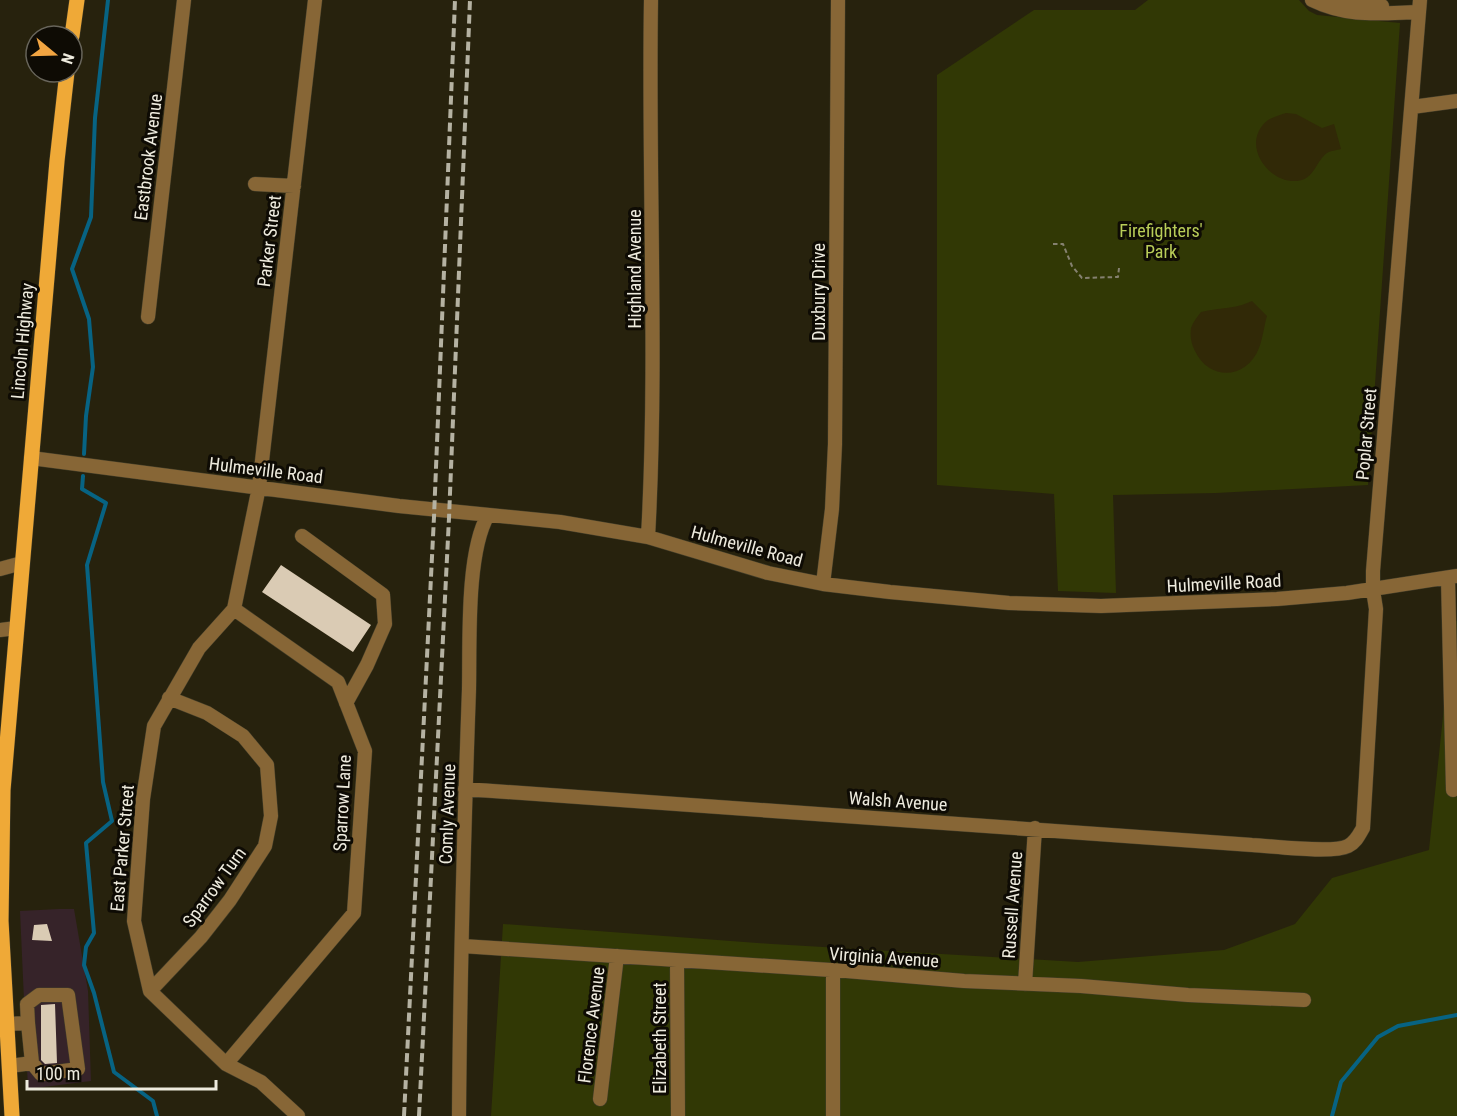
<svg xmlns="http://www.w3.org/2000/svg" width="1457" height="1116" font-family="'Roboto Condensed',sans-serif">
	<rect width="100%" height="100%" fill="#27220d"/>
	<path fill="#362329" d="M 59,909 L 74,909 L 88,991 L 91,1081 L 28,1089 L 20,911 Z"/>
	<path fill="#313805" d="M 1148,0 L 1299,0 L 1309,11 L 1317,15 L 1400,23 L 1368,485 L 1216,493 L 1113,495 L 1116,593 L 1058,591 L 1054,494 L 937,485 L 937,75 L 1034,10 L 1135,10 Z
		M 1453,621 L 1457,621 L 1457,1116 L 491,1116 L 503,924 L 772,944 L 1078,962 L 1224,950 L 1295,924 L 1332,878 L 1429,850 Z"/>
	<path fill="#312907" d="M 1286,113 L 1296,114 L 1322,128 L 1334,124 L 1341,149 C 1337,150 1330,151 1327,153 C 1316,161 1314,180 1297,181 C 1266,183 1240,142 1268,120 C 1273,117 1280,115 1286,113 Z
		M 1252,301 L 1267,316 C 1264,326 1263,338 1259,348 C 1247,379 1210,382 1195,351 C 1191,343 1190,337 1191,328 C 1193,322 1197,317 1201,312 C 1221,307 1233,310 1252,301 Z"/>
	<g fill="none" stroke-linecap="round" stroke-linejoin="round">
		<path stroke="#076383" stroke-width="4" d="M 84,454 L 86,416 L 93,367 L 89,319 L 72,269 L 91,217 L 95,118 L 108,0
			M 83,476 L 82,489 L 106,503 L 87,565 L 103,782 L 112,821 L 86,843 L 94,933 L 86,947 L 84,965 L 94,993 L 114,1072 L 153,1101 L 157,1116
			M 1332,1116 L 1341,1082 L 1378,1037 L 1398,1026 L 1457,1015"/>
	</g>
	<path fill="#dacbb4" d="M 281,565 L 371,625 L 353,652 L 262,592 Z
		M 47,924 L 52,941 L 32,940 L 34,925 Z
		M 55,1004 L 57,1063 L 45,1064 L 41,1060 L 41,1005 Z"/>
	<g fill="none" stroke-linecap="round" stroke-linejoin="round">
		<g stroke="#433e2a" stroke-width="15">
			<path id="minor" d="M 1312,0 C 1349,18 1380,13 1419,12
				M 1320,0 L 1349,1 L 1382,6
				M 1412,107 L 1457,101
				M 255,184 L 294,186
				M 148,317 L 184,0
				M 31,458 L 399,506 L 560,522 L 648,537 L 768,573 L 823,584 L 890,592 L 1009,603 L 1101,606 L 1277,599 L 1347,593 L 1457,576
				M 302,536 L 383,595 L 385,624 L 367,665 L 346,703
				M 648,537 C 658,358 648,179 651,0
				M 0,569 L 22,563
				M 1448,579 L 1453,790
				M 823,584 L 832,509 L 835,444 L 838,0
				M 234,609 L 199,648 L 154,726 L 143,799 L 134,921 L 150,991 L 226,1064 L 261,1082 L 298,1116
				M 0,630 L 16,628
				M 465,789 L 1252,845 C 1273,846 1332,854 1348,846 C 1356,842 1359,835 1363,828 L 1376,609 L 1373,590 L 1373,571 L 1420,0
				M 462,946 L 846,971 L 964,981 L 1081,986 L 1188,995 L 1304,1000
				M 677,961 L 678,1116
				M 1025,984 L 1035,828
				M 150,991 L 201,937 L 230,900 L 265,846 L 271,816 L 267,765 L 243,736 L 207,713 L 169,698
				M 28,1023 L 32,1063
				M 7,1024 L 28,1023 L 27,1004 L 39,995 L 68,995 L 78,1069 L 41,1074 L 32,1063 L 10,1066
				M 226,1064 L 354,913 L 365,751 L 338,682 L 234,609 L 259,487 L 315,0
				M 600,1099 L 617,956
				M 459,1116 C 460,974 464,831 469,689 C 470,643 466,553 488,515
				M 833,1116 L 833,970"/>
		</g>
		<g stroke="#433e2a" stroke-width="16">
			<path id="major" d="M 72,36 L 77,0
				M 12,1116 L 1,921 L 3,790 L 57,161 L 67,72"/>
		</g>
		<path stroke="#858170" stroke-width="2" stroke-dasharray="4.5 3" stroke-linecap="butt" d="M 1053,244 L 1063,244 L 1072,266 L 1082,278 L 1118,277 L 1119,268"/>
		<use href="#minor" stroke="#876636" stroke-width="14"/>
		<use href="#major" stroke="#efa937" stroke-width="15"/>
		<path stroke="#b5b2a2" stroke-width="4" stroke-dasharray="9 4.5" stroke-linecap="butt" d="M 404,1116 L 434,517 L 455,0
			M 419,1116 L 449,518 L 470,0"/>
	</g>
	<g text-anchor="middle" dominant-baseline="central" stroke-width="6" stroke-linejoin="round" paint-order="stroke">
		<g font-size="18" fill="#eeebde" stroke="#0e0b04">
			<text transform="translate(148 157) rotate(-83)">Eastbrook Avenue</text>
			<text transform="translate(269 241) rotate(-83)">Parker Street</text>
			<text transform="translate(634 269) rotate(-90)">Highland Avenue</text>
			<text transform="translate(818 292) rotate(-90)">Duxbury Drive</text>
			<text transform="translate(22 341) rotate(-85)">Lincoln Highway</text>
			<text transform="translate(1366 434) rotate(-85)">Poplar Street</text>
			<text transform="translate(266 470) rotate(7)">Hulmeville Road</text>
			<text transform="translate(747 546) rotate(15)">Hulmeville Road</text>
			<text transform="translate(1224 583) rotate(-3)">Hulmeville Road</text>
			<text transform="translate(898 801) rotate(4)">Walsh Avenue</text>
			<text transform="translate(342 803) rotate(-87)">Sparrow Lane</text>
			<text transform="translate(447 814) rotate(-88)">Comly Avenue</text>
			<text transform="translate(122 848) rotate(-85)">East Parker Street</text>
			<text transform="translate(214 887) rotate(-54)">Sparrow Turn</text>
			<text transform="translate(1012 905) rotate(-86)">Russell Avenue</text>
			<text transform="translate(884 957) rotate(4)">Virginia Avenue</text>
			<text transform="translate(591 1025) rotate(-83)">Florence Avenue</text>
			<text transform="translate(659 1038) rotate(-90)">Elizabeth Street</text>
		</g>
		<g font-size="18" fill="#b9cd58" stroke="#0e0b04">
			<text x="1161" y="230">Firefighters'<tspan x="1161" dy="21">Park</tspan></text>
		</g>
	</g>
	<g transform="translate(54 54) rotate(109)"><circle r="28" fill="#0e0b04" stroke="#68655b" stroke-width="1.5"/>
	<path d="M0-4.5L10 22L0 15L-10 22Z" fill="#f2a542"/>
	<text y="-9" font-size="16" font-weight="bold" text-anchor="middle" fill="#eeebde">N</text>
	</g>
	<path d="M27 1080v9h189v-9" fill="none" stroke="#eeebde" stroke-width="3"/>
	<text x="36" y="1080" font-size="18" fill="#eeebde" stroke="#0e0b04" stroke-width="4.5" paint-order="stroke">100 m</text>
</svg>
